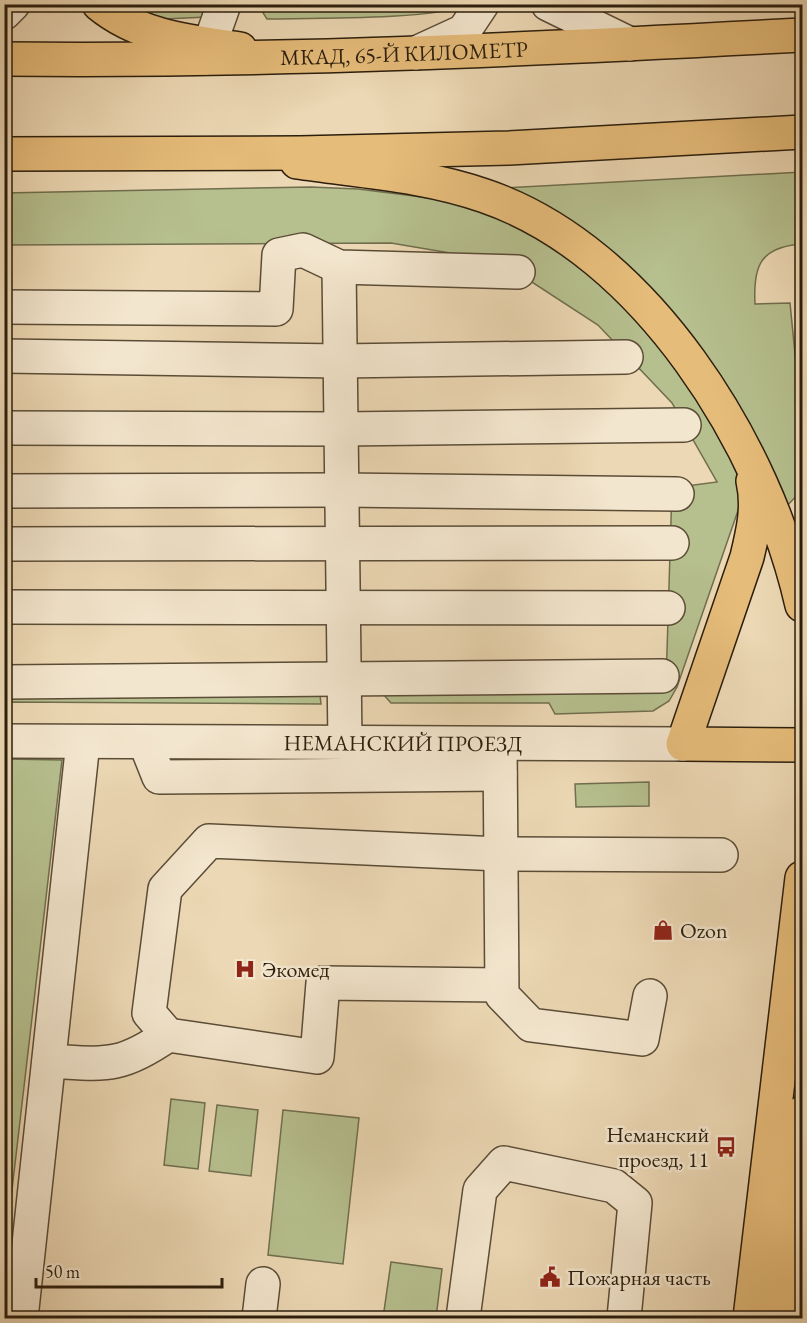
<svg xmlns="http://www.w3.org/2000/svg" width="807" height="1323" font-family="'EB Garamond',serif">
	<rect width="100%" height="100%" fill="#ecd8b4"/>
	<filter id="stains"><feTurbulence type="fractalNoise" baseFrequency=".00333" numOctaves="4"/><feColorMatrix values="0 0 0 0 .2 0 0 0 0 .09 0 0 0 0 .02 0 0 0 .5 -.17"/></filter>
	<radialGradient id="worn" r=".72"><stop offset=".6" stop-color="#630" stop-opacity="0"/><stop offset="1" stop-color="#630" stop-opacity=".3"/></radialGradient>
	<path fill="#b6bf8e" stroke="#706e4e" stroke-width="1.5" d="M 127,5 L 207,5 L 207,17 L 164,19 Z
		M 258,5 L 461,5 C 444,20 298,18 267,19 Z
		M 575,5 L 687,5 L 591,11 Z
		M 802,172 L 802,244 C 760,247 753,266 755,304 L 790,303 L 802,425 L 802,490 L 785,508 C 762,463 741,417 717,374 C 709,361 699,349 690,337 C 639,268 582,224 504,188 Z
		M 311,187 L 358,189 L 430,198 L 498,213 L 561,246 L 603,282 L 694,388 L 735,464 L 742,499 L 677,687 L 669,701 L 653,711 L 555,714 L 549,703 L 391,703 L 376,686 L 666,684 L 672,488 L 717,482 L 672,403 L 598,325 L 515,271 L 456,254 L 391,243 L 5,245 L 4,193 Z
		M 319,686 L 321,704 L 9,702 L 5,709 L 5,688 Z
		M 5,759 L 62,760 L 5,1250 L 4,759 Z
		M 649,782 L 649,806 L 576,807 L 575,784 Z
		M 171,1099 L 205,1103 L 198,1169 L 164,1165 Z
		M 217,1105 L 258,1110 L 251,1176 L 209,1171 Z
		M 283,1110 L 359,1118 L 343,1264 L 268,1255 Z
		M 391,1262 L 442,1269 L 436,1318 L 383,1318 Z"/>
	<g fill="none" stroke-linecap="round" stroke-linejoin="round">
		<g stroke="#5b4c37" stroke-width="36">
			<g id="minor">
				<path d="M 548,4 L 630,44"/>
				<path d="M 4,13 L 13,4"/>
				<path d="M 416,53 L 464,31 L 482,4"/>
				<path d="M 205,58 L 224,4"/>
				<path d="M 339,267 L 345,743"/>
				<path d="M 4,307 L 276,309 L 279,255 L 303,250 L 339,267 L 518,272"/>
				<path d="M 4,356 L 340,361 L 626,357"/>
				<path d="M 4,428 L 341,429 L 684,425"/>
				<path d="M 4,491 L 342,490 L 677,494"/>
				<path d="M 4,544 L 672,543"/>
				<path d="M 4,607 L 668,608"/>
				<path d="M 4,682 L 662,676"/>
				<path id="s1" d="M 4,741 L 683,744"/>
				<path d="M 145,742 L 159,777 L 500,774"/>
				<path d="M 500,744 L 502,995 L 531,1025 L 642,1039 L 650,996"/>
				<path d="M 501,985 L 323,983 L 317,1057 L 168,1035 L 149,1013 L 165,889 L 209,841 L 500,854 L 721,855"/>
				<path d="M 49,1061 C 105,1064 119,1069 168,1035"/>
				<path d="M 21,1318 L 83,742"/>
				<path d="M 259,1318 L 263,1284"/>
				<path d="M 463,1318 L 480,1190 L 504,1163 L 614,1186 L 635,1203 L 624,1318"/>
			</g>
		</g>
		<g stroke="#2b1e0d" stroke-width="36">
			<path id="major" d="M 99,4 C 139,37 190,42 240,49
				M 297,162 C 359,171 426,175 485,196 C 646,251 766,446 802,605
				M 753,481 C 759,507 753,532 747,557 L 683,744 L 802,745
				M 750,1318 L 802,878
				M 778,1318 L 802,1113"/>
		</g>
		<g stroke="#2b1e0d" stroke-width="36">
			<g id="highway">
				<path id="s2" d="M 4,59 C 271,62 537,49 802,35"/>
				<path d="M 4,154 L 300,153 L 509,148 L 802,132"/>
			</g>
		</g>
		<use href="#minor" stroke="#f3e6ce" stroke-width="33"/>
		<use href="#major" stroke="#e6bc7a" stroke-width="33"/>
		<use href="#highway" stroke="#e6bc7a" stroke-width="33"/>
	</g>
	<defs>
		<g id="shop-bare" transform="scale(1.62)"><path d="M-5-2.5h2.3a2.7 3.5 0 0 1 5.4 0H5L5.5 6h-11ZM-1.5-2.5h3a1.5 2.3 0 0 0-3 0Z" fill="#8f2418" stroke="#f3e6ce" stroke-width="2.5" paint-order="stroke"/></g>
		<g id="hospital-bare" transform="scale(1.62)"><path d="M-5-5h3v3.5h4V-5h3V5h-3V1.5h-4V5h-3Z" fill="#8f2418" stroke="#f3e6ce" stroke-width="2.5" paint-order="stroke"/></g>
		<g id="bus-bare" transform="scale(1.62)"><path d="M-5-6H5V4H4V6H2V4H-2V6H-4V4H-5ZM-3.5-4V0h7V-4ZM-3.5 1.2v1.5H-2V1.2ZM2 1.2v1.5H3.5V1.2Z" fill="#8f2418" stroke="#f3e6ce" stroke-width="2.5" paint-order="stroke"/></g>
		<g id="civic-bare" transform="scale(1.62)"><path d="M-.6-6.5H3V-4.5H.6V-3L4-1V1h2V6H-6V1h2V-1L-.6-3ZM-1.2 2.5V6h2.4V2.5Z" fill="#8f2418" stroke="#f3e6ce" stroke-width="2.5" paint-order="stroke"/></g>
	</defs>
	<g fill-rule="evenodd">
		<use href="#shop-bare" x="663" y="930"/>
		<use href="#hospital-bare" x="245" y="969"/>
		<use href="#bus-bare" x="726" y="1147"/>
		<use href="#civic-bare" x="550" y="1277"/>
	</g>
	<g text-anchor="middle" dominant-baseline="central" stroke-width="5" stroke-linejoin="round" paint-order="stroke">
		<g font-size="22" fill="#2b1e0d" stroke="#f3e6ce">
			<text stroke="none"><textPath href="#s2" startOffset="400">МКАД, 65-Й КИЛОМЕТР</textPath></text>
			<text stroke="none"><textPath href="#s1" startOffset="399">НЕМАНСКИЙ ПРОЕЗД</textPath></text>
		</g>
		<g font-size="22" fill="#2b1e0d" stroke="#f3e6ce" text-anchor="start">
			<text x="680" y="930">Ozon</text>
			<text x="262" y="969">Экомед</text>
			<text x="709" y="1134" text-anchor="end">Неманский<tspan x="709" dy="25">проезд, 11</tspan></text>
			<text x="567" y="1277">Пожарная часть</text>
		</g>
	</g>
	<rect width="807" height="1323" fill="none" stroke="#ecd8b4" stroke-width="24"/>
	<rect x="6" y="6" width="795" height="1311" fill="none" stroke="#2b1e0d" stroke-width="3"/>
	<rect x="12" y="12" width="783" height="1299" fill="none" stroke="#2b1e0d" stroke-width="1.5"/>
	<path d="M36 1278v9h186v-9" fill="none" stroke="#2b1e0d" stroke-width="3"/>
	<text x="45" y="1278" font-size="18" fill="#2b1e0d" stroke="#f3e6ce" stroke-width="4.5" paint-order="stroke">50 m</text>
	<rect width="100%" height="100%" filter="url(#stains)"/>
	<rect width="100%" height="100%" fill="url(#worn)"/>
</svg>
